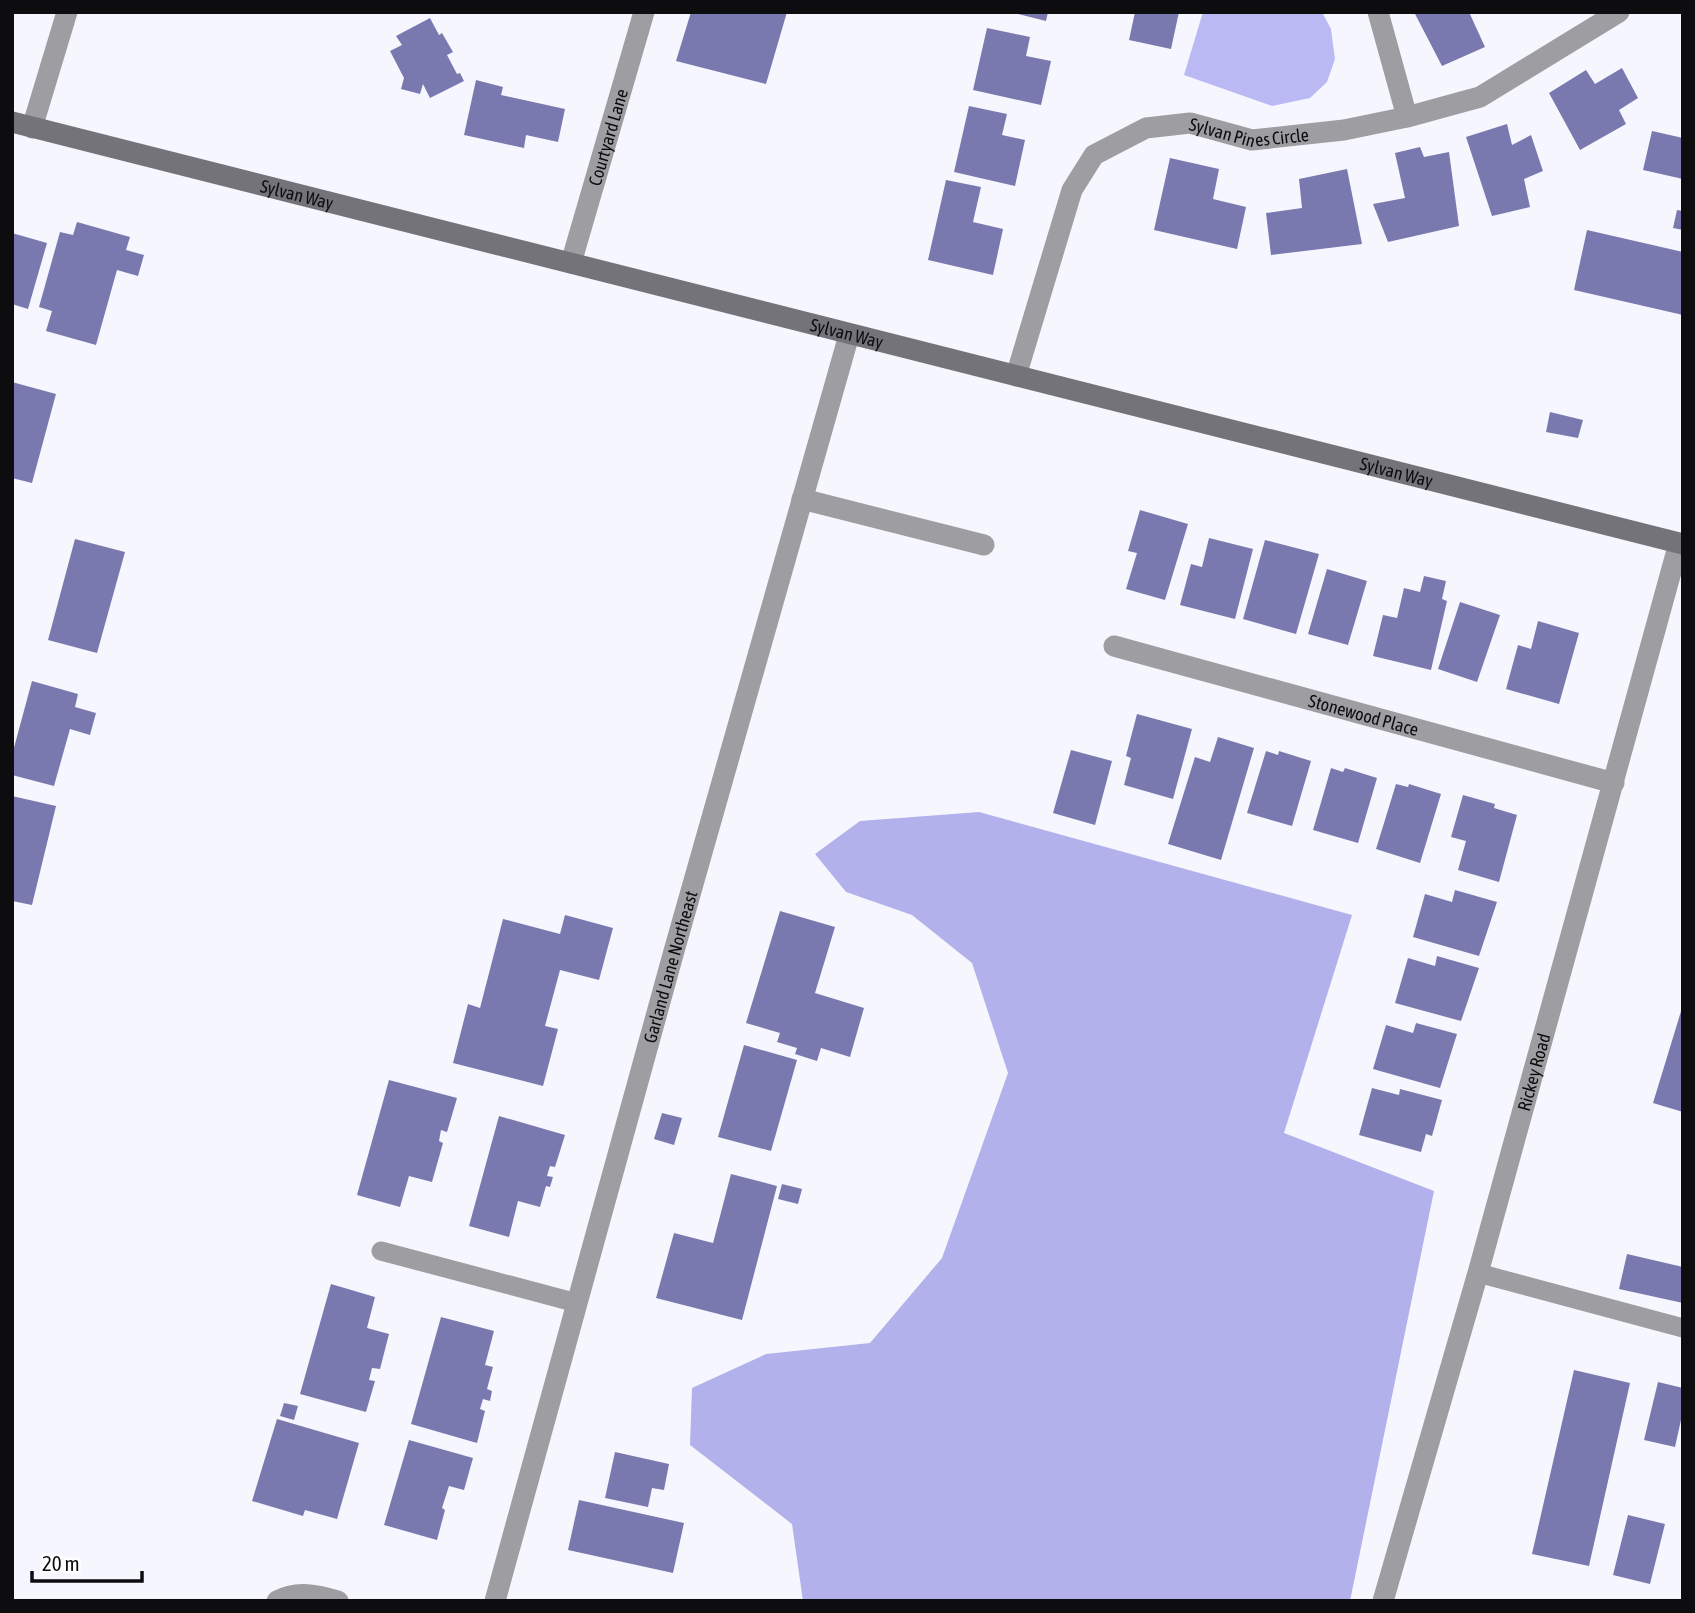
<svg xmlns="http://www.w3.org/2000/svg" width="1695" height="1613" font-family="'Asap Condensed',sans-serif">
	<rect width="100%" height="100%" fill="#f6f7fe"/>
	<path fill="#b2b1eb" d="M 979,812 L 1352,915 L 1284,1133 L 1434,1191 L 1350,1601 L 803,1601 L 792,1524 L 690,1445 L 692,1388 L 766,1354 L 870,1343 L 942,1258 L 1008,1073 L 972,963 L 912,915 L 846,892 L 815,854 L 860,821 Z"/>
	<path fill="#bab9f4" d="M 1203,12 L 1322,12 L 1331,29 L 1335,59 L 1327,82 L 1310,98 L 1272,106 L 1184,75 Z"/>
	<path fill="#7a79af" d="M 691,12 L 787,12 L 766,84 L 676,61 Z
		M 1010,12 L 1048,12 L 1046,21 Z
		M 1135,12 L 1179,12 L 1171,49 L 1129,40 Z
		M 1414,12 L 1469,12 L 1485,47 L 1442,66 Z
		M 430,18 L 439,35 L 442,33 L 453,52 L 447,55 L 457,74 L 460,73 L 464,81 L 430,98 L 423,84 L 420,94 L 401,89 L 404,78 L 390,51 L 402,45 L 396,36 Z
		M 987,28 L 1030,37 L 1026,56 L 1051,61 L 1041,105 L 973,90 Z
		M 1622,68 L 1638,98 L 1619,110 L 1626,124 L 1580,150 L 1549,93 L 1586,70 L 1595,84 Z
		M 476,80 L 503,87 L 501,95 L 565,109 L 558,142 L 526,135 L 524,148 L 464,135 Z
		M 969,106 L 1007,114 L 1002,135 L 1025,140 L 1015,186 L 954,172 Z
		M 1507,124 L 1512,145 L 1531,135 L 1543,171 L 1524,179 L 1530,207 L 1492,216 L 1466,137 Z
		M 1652,131 L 1683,138 L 1683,179 L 1643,170 Z
		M 1420,147 L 1424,157 L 1449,152 L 1459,226 L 1388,242 L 1373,204 L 1405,198 L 1395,153 Z
		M 1170,158 L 1219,169 L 1213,199 L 1246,207 L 1237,249 L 1154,230 Z
		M 1347,169 L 1362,244 L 1271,255 L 1266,213 L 1302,208 L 1299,179 Z
		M 946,180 L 981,187 L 973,222 L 1003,229 L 993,275 L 928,260 Z
		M 1677,210 L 1683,211 L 1683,230 L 1673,228 Z
		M 77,222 L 130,237 L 126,250 L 144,255 L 138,276 L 117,270 L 96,345 L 46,331 L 52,311 L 39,307 L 60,232 L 73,235 Z
		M 1587,230 L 1683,252 L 1683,315 L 1574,290 Z
		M 12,233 L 47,243 L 28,309 L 12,304 Z
		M 12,382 L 56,394 L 32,483 L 12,478 Z
		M 1550,412 L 1583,420 L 1578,438 L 1546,432 Z
		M 1140,510 L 1188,524 L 1165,600 L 1126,589 L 1137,553 L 1128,551 Z
		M 1209,538 L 1253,549 L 1235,619 L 1180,605 L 1191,564 L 1202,567 Z
		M 75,539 L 125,552 L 97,653 L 48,640 Z
		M 1265,540 L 1319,554 L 1296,634 L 1243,619 Z
		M 1327,569 L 1367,581 L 1348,645 L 1308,634 Z
		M 1424,576 L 1446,581 L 1442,599 L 1447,601 L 1431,670 L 1373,656 L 1383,615 L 1397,618 L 1404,588 L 1420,592 Z
		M 1460,602 L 1500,615 L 1477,682 L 1438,669 Z
		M 1538,621 L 1579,633 L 1559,704 L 1506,689 L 1518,645 L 1531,649 Z
		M 32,681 L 78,694 L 75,707 L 96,713 L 90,735 L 70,729 L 54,786 L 12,775 L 12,755 Z
		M 1137,714 L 1192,729 L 1173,799 L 1124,785 L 1131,758 L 1126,756 Z
		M 1218,737 L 1254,748 L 1221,860 L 1168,844 L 1195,757 L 1210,762 Z
		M 1071,750 L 1112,761 L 1095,825 L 1053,813 Z
		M 1266,751 L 1278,755 L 1279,751 L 1311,761 L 1292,826 L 1247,813 Z
		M 1331,768 L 1343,772 L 1345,768 L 1377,778 L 1358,843 L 1313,830 Z
		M 1396,784 L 1408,787 L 1409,784 L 1441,794 L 1420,863 L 1376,849 Z
		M 1463,795 L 1495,804 L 1494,808 L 1517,815 L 1499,882 L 1458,870 L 1466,841 L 1451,837 Z
		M 12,796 L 56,806 L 32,905 L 12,901 Z
		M 1455,890 L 1497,902 L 1479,956 L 1413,937 L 1425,894 L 1452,902 Z
		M 780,911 L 835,927 L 815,993 L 864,1008 L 850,1057 L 821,1048 L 817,1061 L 795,1054 L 797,1048 L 777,1042 L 780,1033 L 746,1023 Z
		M 565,915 L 613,928 L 599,980 L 560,970 L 545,1026 L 558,1029 L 543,1086 L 453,1063 L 468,1004 L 480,1008 L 503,919 L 560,934 Z
		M 1437,956 L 1479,968 L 1461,1021 L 1395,1003 L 1408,958 L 1435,966 Z
		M 1682,1008 L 1683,1008 L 1683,1112 L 1653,1103 Z
		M 1416,1023 L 1457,1034 L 1440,1088 L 1373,1069 L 1386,1025 L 1413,1033 Z
		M 744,1045 L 797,1060 L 771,1151 L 718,1137 Z
		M 389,1080 L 457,1098 L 447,1132 L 441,1130 L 439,1141 L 443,1143 L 432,1182 L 409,1176 L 400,1207 L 357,1195 Z
		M 1372,1088 L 1399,1095 L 1400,1089 L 1442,1100 L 1432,1136 L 1426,1134 L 1421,1152 L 1359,1135 Z
		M 662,1113 L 682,1118 L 674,1145 L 654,1139 Z
		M 499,1116 L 565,1135 L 555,1167 L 550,1166 L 547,1176 L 553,1177 L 550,1187 L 546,1186 L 540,1207 L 518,1201 L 509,1237 L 469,1226 Z
		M 731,1174 L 777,1186 L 742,1320 L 656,1298 L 674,1233 L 713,1243 Z
		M 782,1184 L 802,1189 L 798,1204 L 778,1199 Z
		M 1627,1254 L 1683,1267 L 1683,1303 L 1619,1289 Z
		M 331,1284 L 375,1297 L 367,1328 L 389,1334 L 380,1369 L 372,1368 L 369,1380 L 375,1381 L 366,1412 L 300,1394 Z
		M 441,1317 L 494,1331 L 485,1365 L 493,1367 L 487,1389 L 492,1391 L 490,1401 L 483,1399 L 480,1409 L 485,1411 L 477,1443 L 411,1424 Z
		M 1574,1370 L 1630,1383 L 1589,1566 L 1532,1554 Z
		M 1658,1382 L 1683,1388 L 1683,1411 L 1675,1447 L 1644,1440 Z
		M 284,1403 L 298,1406 L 294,1420 L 280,1416 Z
		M 277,1419 L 359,1443 L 337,1519 L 305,1510 L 303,1516 L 252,1501 Z
		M 409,1440 L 473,1458 L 464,1490 L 449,1486 L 442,1508 L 445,1510 L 437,1540 L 384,1525 Z
		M 615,1452 L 669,1464 L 664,1490 L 652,1488 L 648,1507 L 605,1498 Z
		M 579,1500 L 684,1523 L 673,1573 L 568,1550 Z
		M 1628,1515 L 1665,1524 L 1650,1584 L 1613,1575 Z"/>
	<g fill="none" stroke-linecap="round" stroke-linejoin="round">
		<path stroke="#9e9ea2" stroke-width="19" d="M 381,1251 L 577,1303
			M 1478,1273 L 1683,1328"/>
		<g stroke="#9e9ea2" stroke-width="21">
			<path d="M 1378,12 L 1407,117"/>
			<path d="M 32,128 L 67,12"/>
			<path id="s1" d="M 571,263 L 644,12"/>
			<path id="s2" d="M 1016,376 L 1072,190 L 1094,155 L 1146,128 L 1190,123 L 1252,140 L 1344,130 L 1407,117 L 1480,97 L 1619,12"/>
			<path d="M 802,499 L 984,545"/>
			<path id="s3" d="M 1114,646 L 1614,783"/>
			<path d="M 277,1601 C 297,1590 318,1595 338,1601"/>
			<path id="s4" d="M 495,1601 L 674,951 L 849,335"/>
			<path id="s5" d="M 1383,1601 L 1478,1273 L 1679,543"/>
		</g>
		<path stroke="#737379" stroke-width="21" id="s6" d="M 12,122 L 1683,544"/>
	</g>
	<g text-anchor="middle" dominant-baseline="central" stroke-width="7" stroke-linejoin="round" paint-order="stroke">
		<g font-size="18" fill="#0d0d10" stroke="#fff">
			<text stroke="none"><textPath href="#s2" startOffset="399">Sylvan Pines Circle</textPath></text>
			<text stroke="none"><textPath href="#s1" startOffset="131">Courtyard Lane</textPath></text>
			<text stroke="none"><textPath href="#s6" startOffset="294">Sylvan Way</textPath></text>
			<text stroke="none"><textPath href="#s6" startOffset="861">Sylvan Way</textPath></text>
			<text stroke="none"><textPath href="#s6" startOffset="1428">Sylvan Way</textPath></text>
			<text stroke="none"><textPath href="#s3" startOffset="259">Stonewood Place</textPath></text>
			<text stroke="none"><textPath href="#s4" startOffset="658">Garland Lane Northeast</textPath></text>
			<text stroke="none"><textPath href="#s5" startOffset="550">Rickey Road</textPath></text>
		</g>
	</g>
	<rect width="1695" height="1613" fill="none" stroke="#0d0d10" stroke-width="28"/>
	<path d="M32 1571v10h110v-10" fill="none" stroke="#0d0d10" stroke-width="3.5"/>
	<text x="42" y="1571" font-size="21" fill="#0d0d10" stroke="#ffffff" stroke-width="5" paint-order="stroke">20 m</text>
</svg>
